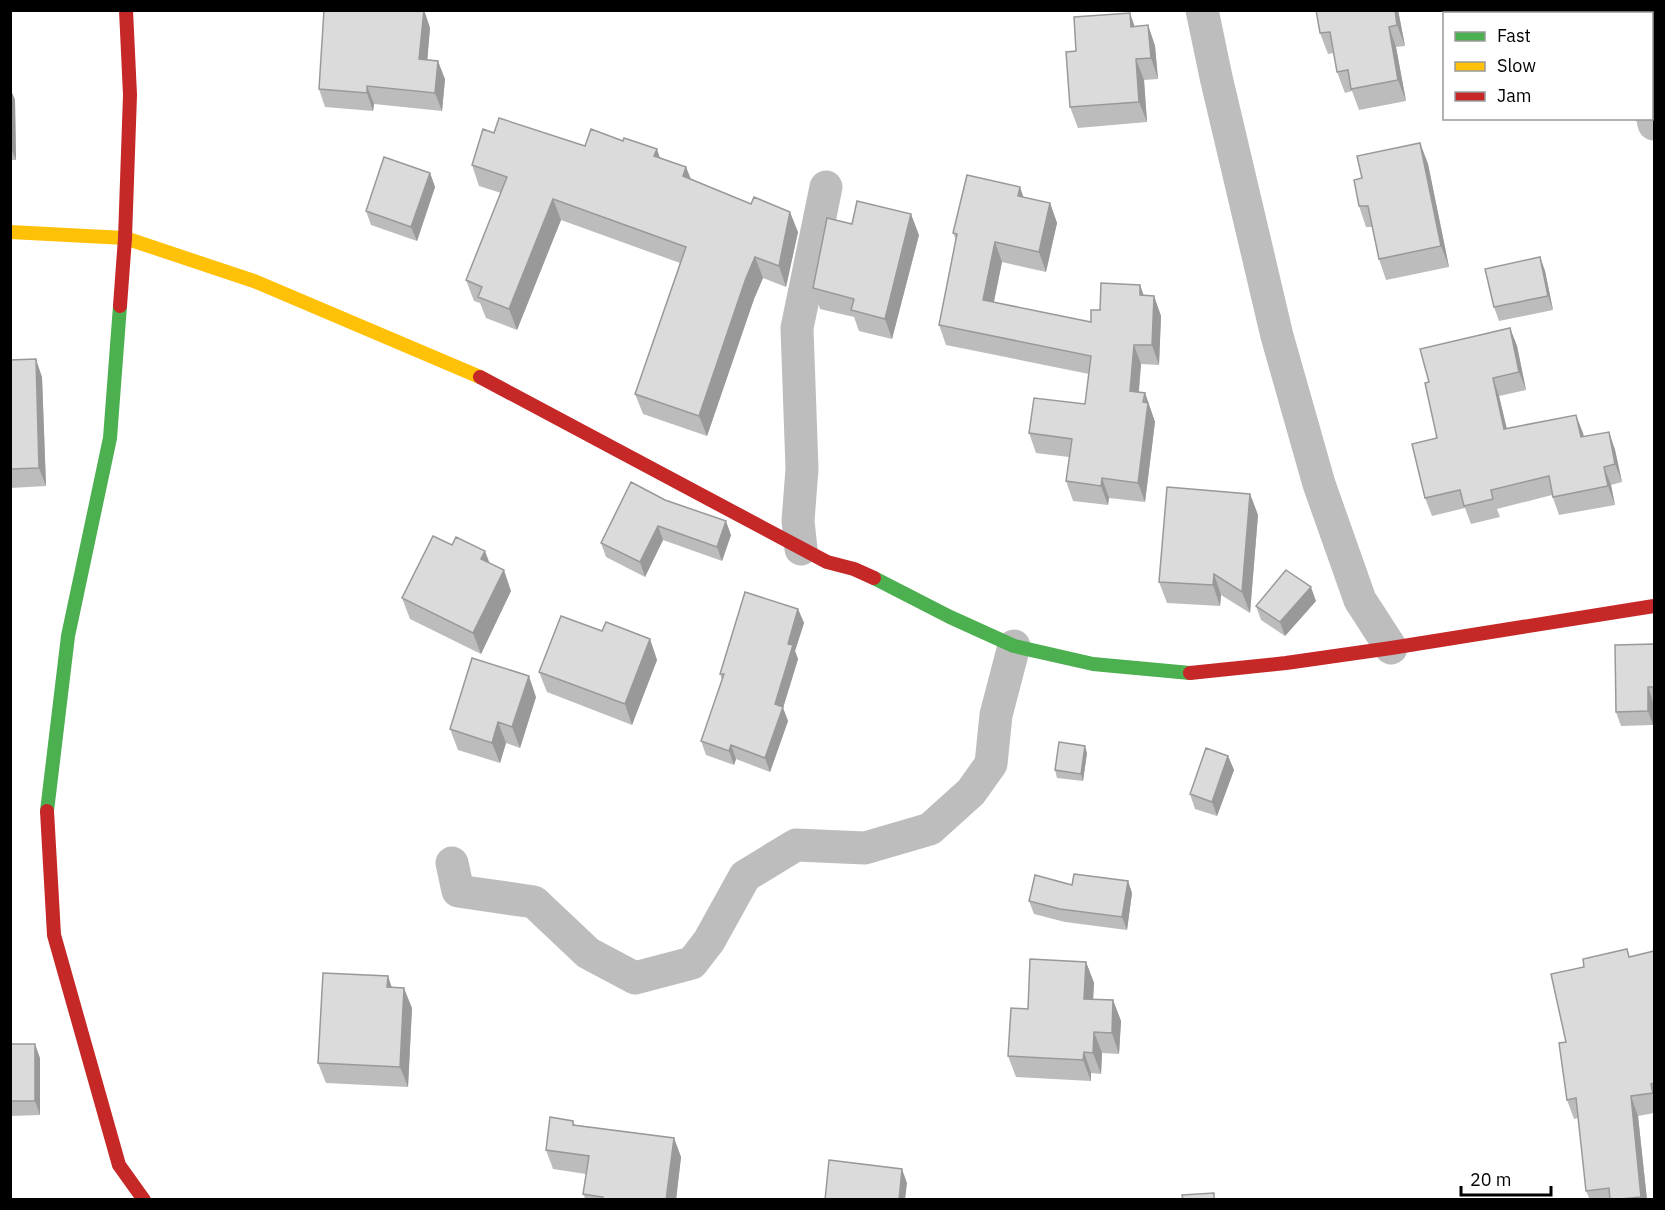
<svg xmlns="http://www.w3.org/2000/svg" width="1665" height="1210" font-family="'IBM Plex Sans',sans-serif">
	<rect width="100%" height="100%" fill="#fff"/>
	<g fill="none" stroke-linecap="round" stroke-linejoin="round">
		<path stroke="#bdbdbd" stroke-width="33" d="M 1202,10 L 1216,77 L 1277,336 L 1319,484 L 1360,600 L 1391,648
			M 1615,10 L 1616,14
			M 1652,115 L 1654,124
			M 801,549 L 798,521 L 802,469 L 797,328 L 826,187
			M 452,863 L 458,891 L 534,902 L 588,953 L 635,978 L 692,963 L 709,941 L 745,876 L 796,845 L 865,848 L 930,829 L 971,792 L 991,764 L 996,715 L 1014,646"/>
		<path stroke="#4caf50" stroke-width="14" d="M 874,578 L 950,617 L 1014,646 L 1093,664 L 1190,673
			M 47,811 L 68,636 L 110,438 L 120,306"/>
		<path stroke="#ffc107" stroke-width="14" d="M 10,232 L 125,238 L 254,281 L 480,377"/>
		<path stroke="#c62828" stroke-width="14" d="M 120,306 L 125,238 L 130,95 L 126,10
			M 480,377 L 827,562 L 854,569 L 874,578
			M 1190,673 L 1286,663 L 1391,648 L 1654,606
			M 47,811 L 54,935 L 119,1165 L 144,1200"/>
	</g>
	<path fill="#bcbcbc" d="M 424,10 L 430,28 L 427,60 L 445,79 L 442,111 L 374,104 L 373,111 L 325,107 L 319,89 Z
		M 1316,10 L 1398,10 L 1405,46 L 1396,47 L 1406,101 L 1359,110 L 1352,91 L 1345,93 L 1337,72 L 1334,53 L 1328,54 L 1320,33 Z
		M 1148,25 L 1155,46 L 1158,79 L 1144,80 L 1147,122 L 1078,128 L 1070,107 L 1076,51 L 1135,26 Z
		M 10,88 L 15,100 L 16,160 L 10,160 Z
		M 494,133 L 659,157 L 686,167 L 691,179 L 798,232 L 786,287 L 763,278 L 754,299 L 707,436 L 643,414 L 635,394 L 680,263 L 561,220 L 517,330 L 486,318 L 480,303 L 474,301 L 466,280 L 501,193 L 479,186 L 472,165 Z
		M 1420,143 L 1428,164 L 1449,267 L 1386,280 L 1379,259 L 1372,227 L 1366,227 L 1359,206 L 1362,178 Z
		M 430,173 L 435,187 L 417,241 L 371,225 L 366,211 Z
		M 1023,197 L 1050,203 L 1057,223 L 1046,272 L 1002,262 L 994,302 L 1091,322 L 1100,310 L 1140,285 L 1144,296 L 1154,296 L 1161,316 L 1159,365 L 1141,364 L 1139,392 L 1145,393 L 1155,422 L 1145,502 L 1109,498 L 1108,505 L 1073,501 L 1066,481 L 1069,457 L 1036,453 L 1029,433 L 1085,404 L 1089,374 L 946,345 L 939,325 L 956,240 L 953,233 Z
		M 852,224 L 919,235 L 892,339 L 859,331 L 854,317 L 820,309 L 813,288 Z
		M 1540,257 L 1545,271 L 1553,310 L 1499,321 L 1494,307 Z
		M 1510,328 L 1517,346 L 1526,390 L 1499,396 L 1507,429 L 1583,433 L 1584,437 L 1609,432 L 1615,450 L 1622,482 L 1611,485 L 1615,505 L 1559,515 L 1552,495 L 1497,509 L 1500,517 L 1471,524 L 1465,508 L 1432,516 L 1425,498 L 1437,438 L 1429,382 Z
		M 10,360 L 42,377 L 46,486 L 10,488 Z
		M 631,482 L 731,535 L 722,561 L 663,540 L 645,577 L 606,557 L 601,543 Z
		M 1250,494 L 1258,515 L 1250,613 L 1221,595 L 1220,606 L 1167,603 L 1159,582 Z
		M 489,563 L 511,591 L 481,654 L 410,619 L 402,598 Z
		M 1316,601 L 1285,636 L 1261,620 L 1256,606 Z
		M 798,609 L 804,623 L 795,651 L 798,659 L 783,708 L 788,721 L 770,772 L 736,759 L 734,765 L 706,755 L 701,741 L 722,680 L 720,674 Z
		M 602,631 L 650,639 L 657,660 L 632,725 L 547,692 L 539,672 Z
		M 1654,644 L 1654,702 L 1653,702 L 1653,725 L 1621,726 L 1616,712 Z
		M 536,697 L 520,748 L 506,743 L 500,763 L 458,750 L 450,729 Z
		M 1087,753 L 1083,781 L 1057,778 L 1055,770 Z
		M 1228,756 L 1234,770 L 1217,816 L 1195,809 L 1190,794 Z
		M 1128,881 L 1132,893 L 1127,930 L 1065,922 L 1034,914 L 1029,901 L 1072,885 Z
		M 1627,949 L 1629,957 L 1654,951 L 1654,1113 L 1638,1116 L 1647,1200 L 1590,1200 L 1586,1191 L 1578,1118 L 1574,1119 L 1567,1100 L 1566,1042 L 1584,967 Z
		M 1086,962 L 1094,983 L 1093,999 L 1113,1000 L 1121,1021 L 1119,1054 L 1102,1053 L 1101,1074 L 1091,1073 L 1091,1081 L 1016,1077 L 1008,1056 L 1028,1009 Z
		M 388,976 L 391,987 L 412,1008 L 408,1087 L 326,1083 L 318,1063 Z
		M 10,1044 L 40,1058 L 40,1115 L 10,1116 Z
		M 573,1121 L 575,1125 L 674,1138 L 681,1157 L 676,1200 L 586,1200 L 583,1194 L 586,1174 L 553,1169 L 546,1150 Z"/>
	<path fill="#999" d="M 424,10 L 430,28 L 426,77 L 419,59 Z
		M 1395,10 L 1398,10 L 1405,46 L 1397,25 Z
		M 1130,13 L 1137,33 L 1131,27 Z
		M 1148,25 L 1155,46 L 1158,79 L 1151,58 Z
		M 1389,27 L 1396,47 L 1406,101 L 1398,80 Z
		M 1136,59 L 1144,80 L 1147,122 L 1139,102 Z
		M 438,61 L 445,79 L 442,111 L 435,93 Z
		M 367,86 L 374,104 L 373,111 L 367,93 Z
		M 10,88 L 15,100 L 16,160 L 10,146 Z
		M 1420,143 L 1428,164 L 1449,267 L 1441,246 Z
		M 657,149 L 664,170 L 654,156 Z
		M 686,167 L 694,188 L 683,176 Z
		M 430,173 L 435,187 L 417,241 L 411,227 Z
		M 1020,187 L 1027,207 L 1018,196 Z
		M 553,199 L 561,220 L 517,330 L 509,309 Z
		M 1050,203 L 1057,223 L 1046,272 L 1039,252 Z
		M 790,212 L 798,232 L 786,287 L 779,266 Z
		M 911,214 L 919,235 L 892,339 L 885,319 Z
		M 995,242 L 1002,262 L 990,320 L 983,300 Z
		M 755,257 L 763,278 L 754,299 L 707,436 L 699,416 L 746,278 Z
		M 1540,257 L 1545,271 L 1553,310 L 1548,296 Z
		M 1140,285 L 1147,305 L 1140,295 Z
		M 1154,296 L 1161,316 L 1159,365 L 1152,345 Z
		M 1510,328 L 1517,346 L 1526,390 L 1519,372 Z
		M 1134,345 L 1141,364 L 1137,410 L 1130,391 Z
		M 36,359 L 42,377 L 46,486 L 39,468 Z
		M 1493,378 L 1499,396 L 1511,447 L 1504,429 Z
		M 1145,393 L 1155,422 L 1145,502 L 1138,483 Z
		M 1576,415 L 1583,433 L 1587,456 L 1581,437 Z
		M 1609,432 L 1615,450 L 1622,482 L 1615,464 Z
		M 1604,467 L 1611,485 L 1615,505 L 1608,486 Z
		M 1102,478 L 1109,498 L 1108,505 L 1101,486 Z
		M 1250,494 L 1258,515 L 1250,613 L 1242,592 Z
		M 726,521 L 731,535 L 722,561 L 717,547 Z
		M 658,526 L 663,540 L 645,577 L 640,562 Z
		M 485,551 L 493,572 L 481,559 Z
		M 504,570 L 511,591 L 481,654 L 473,633 Z
		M 1214,574 L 1221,595 L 1220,606 L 1213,585 Z
		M 1311,587 L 1316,601 L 1285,636 L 1280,622 Z
		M 798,609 L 804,623 L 795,651 L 798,659 L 783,708 L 788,721 L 770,772 L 765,758 L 775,704 L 788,644 Z
		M 650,639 L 657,660 L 632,725 L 625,704 Z
		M 529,676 L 536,697 L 520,748 L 512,727 Z
		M 1648,687 L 1653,702 L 1653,725 L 1648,711 Z
		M 498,722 L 506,743 L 500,763 L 492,743 Z
		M 731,745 L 736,759 L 734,765 L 729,751 Z
		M 1085,746 L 1087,753 L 1083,781 L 1081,774 Z
		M 1228,756 L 1234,770 L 1217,816 L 1212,802 Z
		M 1128,881 L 1132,893 L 1127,930 L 1122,917 Z
		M 1086,962 L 1094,983 L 1092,1019 L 1084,999 Z
		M 388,976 L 395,997 L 387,987 Z
		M 404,988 L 412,1008 L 408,1087 L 400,1067 Z
		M 1113,1000 L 1121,1021 L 1119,1054 L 1112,1033 Z
		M 1094,1032 L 1102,1053 L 1101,1074 L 1093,1053 Z
		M 35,1044 L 40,1058 L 40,1115 L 35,1101 Z
		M 1084,1052 L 1091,1073 L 1091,1081 L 1083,1060 Z
		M 1631,1096 L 1638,1116 L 1647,1200 L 1642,1200 L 1641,1197 Z
		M 674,1138 L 681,1157 L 676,1200 L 666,1200 Z
		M 902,1169 L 907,1183 L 905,1200 L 899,1200 Z"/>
	<path fill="#dbdbdb" stroke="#999" stroke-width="1.5" d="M 324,10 L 424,10 L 419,59 L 438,61 L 435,93 L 367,86 L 367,93 L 319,89 Z
		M 1316,10 L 1395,10 L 1397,25 L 1389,27 L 1398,80 L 1351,89 L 1348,70 L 1337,72 L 1330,32 L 1320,33 Z
		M 1130,13 L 1131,27 L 1148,25 L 1151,58 L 1136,59 L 1139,102 L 1070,107 L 1066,52 L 1076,51 L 1074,17 Z
		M 499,118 L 585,146 L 591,129 L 623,141 L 624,138 L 657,149 L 654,156 L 686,167 L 683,176 L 751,204 L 754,197 L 790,212 L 779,266 L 755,257 L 746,278 L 699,416 L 635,394 L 686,247 L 553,199 L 509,309 L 478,297 L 482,287 L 466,280 L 507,177 L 472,165 L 483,129 L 494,133 Z
		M 1420,143 L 1441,246 L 1379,259 L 1368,206 L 1359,206 L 1354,180 L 1362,178 L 1357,156 Z
		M 384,157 L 430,173 L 411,227 L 366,211 Z
		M 967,175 L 1020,187 L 1018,196 L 1050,203 L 1039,252 L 995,242 L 983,300 L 1091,322 L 1091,310 L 1100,310 L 1101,283 L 1140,285 L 1140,295 L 1154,296 L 1152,345 L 1134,345 L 1130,391 L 1145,393 L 1143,402 L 1148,403 L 1138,483 L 1102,478 L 1101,486 L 1066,481 L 1072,439 L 1029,433 L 1034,398 L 1085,404 L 1091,356 L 939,325 L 957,234 L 953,233 Z
		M 857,201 L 911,214 L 885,319 L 851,310 L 854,299 L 813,288 L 827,218 L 852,224 Z
		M 1540,257 L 1548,296 L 1494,307 L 1485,269 Z
		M 1510,328 L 1519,372 L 1493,378 L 1504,429 L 1576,415 L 1581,437 L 1609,432 L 1615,464 L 1604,467 L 1608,486 L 1553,497 L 1549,476 L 1491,490 L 1493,499 L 1464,506 L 1460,490 L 1425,498 L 1412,444 L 1437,438 L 1425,383 L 1429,382 L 1420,349 Z
		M 36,359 L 39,468 L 10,469 L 10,360 Z
		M 631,482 L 665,500 L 726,521 L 717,547 L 658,526 L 640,562 L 601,543 Z
		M 1167,487 L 1250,494 L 1242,592 L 1214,574 L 1213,585 L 1159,582 Z
		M 433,536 L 452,545 L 456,537 L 485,551 L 481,559 L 504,570 L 473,633 L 402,598 Z
		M 1286,570 L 1311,587 L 1280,622 L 1256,606 Z
		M 745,592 L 798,609 L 788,644 L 793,645 L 775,704 L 783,707 L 765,758 L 731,745 L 729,751 L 701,741 L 724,674 L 720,674 Z
		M 561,616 L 602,631 L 606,622 L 650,639 L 625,704 L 539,672 Z
		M 1654,644 L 1654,687 L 1648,687 L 1648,711 L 1616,712 L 1615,645 Z
		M 472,658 L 529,676 L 512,727 L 498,722 L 492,743 L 450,729 Z
		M 1059,742 L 1085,746 L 1081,774 L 1055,770 Z
		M 1206,748 L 1228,756 L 1212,802 L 1190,794 Z
		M 1074,874 L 1128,881 L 1122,917 L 1060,909 L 1029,901 L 1035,875 L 1072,885 Z
		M 1627,949 L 1629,957 L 1654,951 L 1654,1083 L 1651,1084 L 1653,1093 L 1631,1096 L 1641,1197 L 1610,1200 L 1609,1188 L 1586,1191 L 1576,1098 L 1567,1100 L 1559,1043 L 1566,1042 L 1551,974 L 1584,967 L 1583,959 Z
		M 1030,959 L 1086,962 L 1084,999 L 1113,1000 L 1112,1033 L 1094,1032 L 1093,1053 L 1084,1052 L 1083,1060 L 1008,1056 L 1011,1008 L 1028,1009 Z
		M 323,973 L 388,976 L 387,987 L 404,988 L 400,1067 L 318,1063 Z
		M 10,1044 L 35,1044 L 35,1101 L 10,1101 Z
		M 550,1117 L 573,1121 L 573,1125 L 674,1138 L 666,1200 L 602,1200 L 603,1197 L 583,1194 L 589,1156 L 546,1150 Z
		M 829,1160 L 902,1169 L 899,1200 L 825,1200 Z
		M 1214,1193 L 1214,1200 L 1183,1200 L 1182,1195 Z"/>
	<rect width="1665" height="1210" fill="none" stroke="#000000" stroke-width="24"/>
	<rect x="1443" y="12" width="210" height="108" fill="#ffffff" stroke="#999999" stroke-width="1.5"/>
	<rect x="1455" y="32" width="30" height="9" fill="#4caf50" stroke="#999999" stroke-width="1.5"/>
	<text x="1497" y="42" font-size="18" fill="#000000">Fast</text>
	<rect x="1455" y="62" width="30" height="9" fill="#ffc107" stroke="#999999" stroke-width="1.5"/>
	<text x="1497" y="72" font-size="18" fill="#000000">Slow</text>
	<rect x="1455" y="92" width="30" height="9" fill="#c62828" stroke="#999999" stroke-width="1.5"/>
	<text x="1497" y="102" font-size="18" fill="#000000">Jam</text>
	<path d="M1461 1186v9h90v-9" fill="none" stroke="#000000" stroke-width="3"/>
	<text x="1470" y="1186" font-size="18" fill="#000000" stroke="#ffffff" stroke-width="4.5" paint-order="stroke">20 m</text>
</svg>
